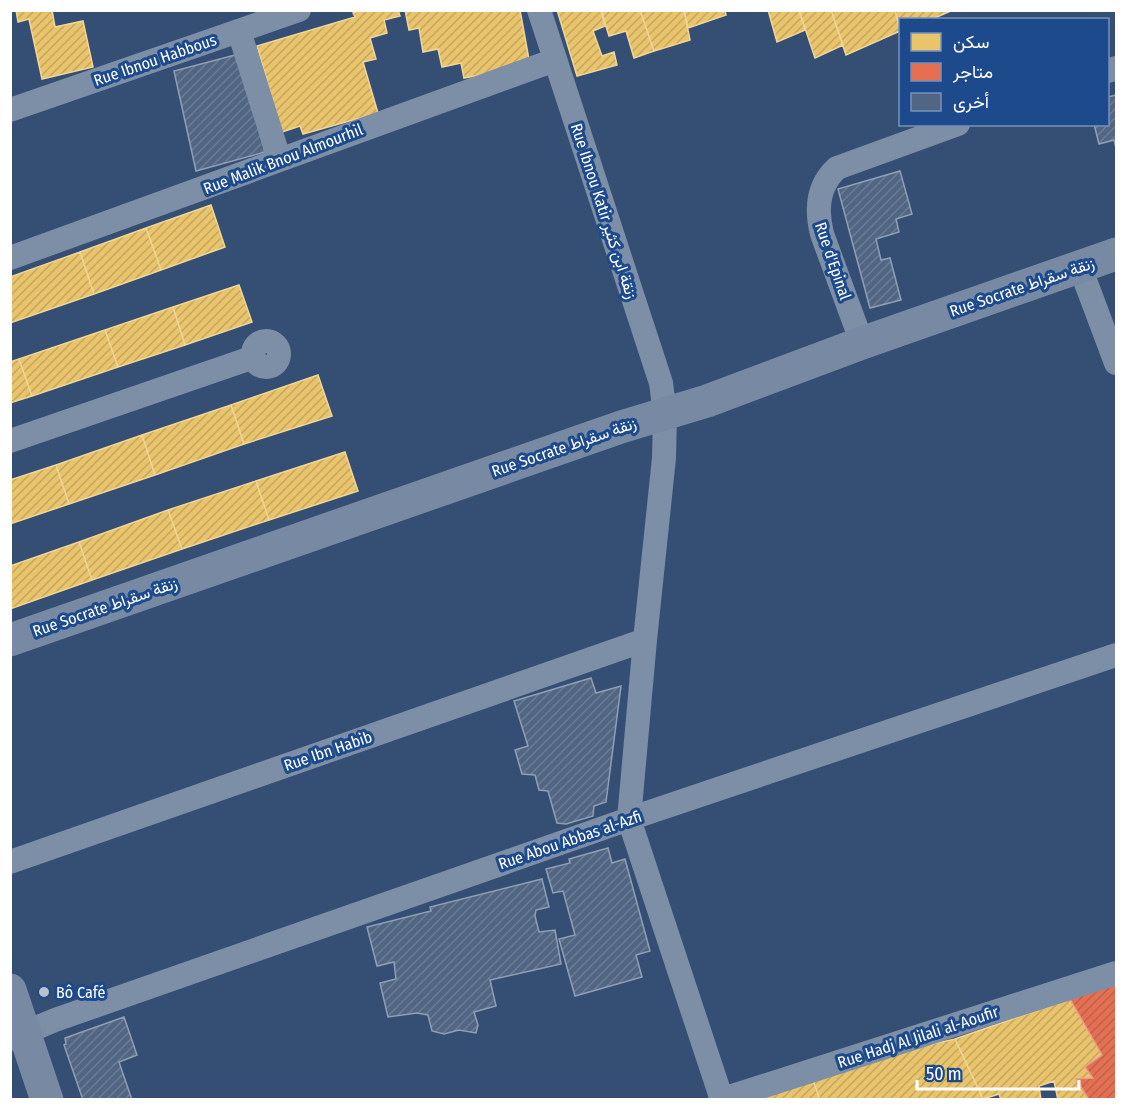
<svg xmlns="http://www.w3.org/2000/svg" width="1127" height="1110" font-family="'Fira Sans Condensed',Vazirmatn,sans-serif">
	<defs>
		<pattern id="homes-hatch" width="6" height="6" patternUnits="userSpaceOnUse" patternTransform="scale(1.5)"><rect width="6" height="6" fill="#e9c46a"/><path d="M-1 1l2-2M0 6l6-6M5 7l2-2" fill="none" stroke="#c2a662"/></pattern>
		<pattern id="shops-hatch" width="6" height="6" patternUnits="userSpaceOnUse" patternTransform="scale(1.5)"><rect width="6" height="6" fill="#e76f51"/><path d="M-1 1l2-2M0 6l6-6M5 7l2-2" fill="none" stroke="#b86450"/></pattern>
		<pattern id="building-hatch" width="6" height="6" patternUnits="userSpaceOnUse" patternTransform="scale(1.5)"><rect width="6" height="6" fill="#516683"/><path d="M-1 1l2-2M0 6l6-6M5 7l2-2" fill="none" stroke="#6b7d96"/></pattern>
	</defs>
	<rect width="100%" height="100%" fill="#354e73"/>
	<path fill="url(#homes-hatch)" stroke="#f0d697" stroke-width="1.5" d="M 16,10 L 52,10 L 55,27 L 83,21 L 93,67 L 42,79 L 29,19 L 18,22 Z
		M 362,10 L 398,10 L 400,16 L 384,20 L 387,33 L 370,38 L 376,59 L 363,62 L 378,113 L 303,134 L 300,126 L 282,132 L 257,46 L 355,17 L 353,13 Z
		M 405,10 L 520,10 L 530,65 L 464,78 L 461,63 L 442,67 L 438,49 L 423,52 L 419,28 L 409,30 Z
		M 557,10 L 601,10 L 605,26 L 593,31 L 602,56 L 614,52 L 617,65 L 577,76 Z
		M 601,10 L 640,10 L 654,51 L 634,58 L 626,31 L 609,36 Z
		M 640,10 L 684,10 L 690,40 L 654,51 Z
		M 684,10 L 725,10 L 726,15 L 688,28 Z
		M 768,10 L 799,10 L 805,30 L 777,42 Z
		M 799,10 L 831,10 L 843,45 L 815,58 Z
		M 831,10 L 895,10 L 900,31 L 846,55 Z
		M 895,10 L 953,10 L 930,20 L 900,20 L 900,30 Z
		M 211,205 L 225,247 L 161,270 L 146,228 Z
		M 146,228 L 161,270 L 94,294 L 80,252 Z
		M 80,252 L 94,294 L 10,323 L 10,277 Z
		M 239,285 L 252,322 L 185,345 L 173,307 Z
		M 173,307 L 185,345 L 118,367 L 105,330 Z
		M 105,330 L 118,367 L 32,396 L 19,359 Z
		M 19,359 L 32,396 L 10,403 L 10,362 Z
		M 318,375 L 332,416 L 244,444 L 231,405 Z
		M 231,405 L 244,444 L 155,475 L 142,435 Z
		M 142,435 L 155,475 L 69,504 L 56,465 Z
		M 345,452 L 358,491 L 269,520 L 256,481 Z
		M 56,465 L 69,504 L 10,524 L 10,480 Z
		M 256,481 L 269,520 L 182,549 L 168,510 Z
		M 168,510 L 182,549 L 92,580 L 79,542 Z
		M 79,542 L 92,580 L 10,609 L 10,566 Z
		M 1070,999 L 1102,1055 L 1085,1067 L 1093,1078 L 1076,1079 L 1089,1100 L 1058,1100 L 1054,1081 L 1039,1086 L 1041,1100 L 1001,1100 L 999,1094 L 983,1099 L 955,1039 Z
		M 955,1039 L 983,1099 L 820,1100 L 812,1077 L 884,1054 Z
		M 812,1077 L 820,1100 L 750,1100 Z"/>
	<path fill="url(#shops-hatch)" stroke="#ee9a85" stroke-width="1.5" d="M 1116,984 L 1116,1100 L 1089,1100 L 1076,1079 L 1093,1078 L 1085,1067 L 1102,1055 L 1070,999 Z"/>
	<path fill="url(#building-hatch)" stroke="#919fb5" stroke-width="1.5" d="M 239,54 L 265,152 L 196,171 L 174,71 Z
		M 1116,95 L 1116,148 L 1114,140 L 1099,144 L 1094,124 L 1108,124 L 1108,97 Z
		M 900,171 L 912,214 L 896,219 L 899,232 L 876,239 L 881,260 L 890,258 L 901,300 L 870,308 L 838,189 Z
		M 591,678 L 596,693 L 621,686 L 606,802 L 594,806 L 593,816 L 566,824 L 557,823 L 548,791 L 539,790 L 535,775 L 522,774 L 515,750 L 528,746 L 514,701 Z
		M 608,848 L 612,863 L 625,859 L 650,951 L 636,955 L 642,977 L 575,996 L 559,939 L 575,935 L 563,891 L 553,893 L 546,869 L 570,863 L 569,859 Z
		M 542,879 L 549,907 L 536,910 L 535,916 L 539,932 L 555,930 L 561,964 L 490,980 L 496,1006 L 474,1012 L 478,1025 L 476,1033 L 459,1030 L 444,1034 L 432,1031 L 428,1015 L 417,1013 L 388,1017 L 380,983 L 396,979 L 394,962 L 377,966 L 367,927 L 431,911 L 430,907 Z
		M 124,1017 L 137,1055 L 119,1062 L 132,1100 L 83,1100 L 64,1045 L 66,1044 L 65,1038 Z"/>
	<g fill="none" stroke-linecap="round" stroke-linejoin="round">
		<path stroke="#7c8fa7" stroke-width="24" d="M 539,10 L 661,383 L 665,414 L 664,458 L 645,640 L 629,819 L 722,1100
			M 239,31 L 279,158
			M 1108,71 L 1116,68
			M 10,110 L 299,10
			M 10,258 L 555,60
			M 1080,267 L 1116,363
			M253 354a13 13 0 1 1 26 0a13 13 0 1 1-26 0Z
			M 862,343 L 822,234 C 816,210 817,186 837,168 L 958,124
			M 10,441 L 254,357
			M 10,862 L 645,640
			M 10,1039 L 55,1020 L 629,819 L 1116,655
			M 720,1100 L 1116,973"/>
		<path stroke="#788aa3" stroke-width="33" d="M 10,640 L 621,427 L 707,401 L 862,343 L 1116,254
			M 10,990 L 47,1100"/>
	</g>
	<circle fill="#b8c1ce" stroke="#1c4a8c" stroke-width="2" cx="44" cy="992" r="6"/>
	<g text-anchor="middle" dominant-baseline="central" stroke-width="6" stroke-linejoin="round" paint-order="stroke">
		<g font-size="16" fill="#fff" stroke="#1c4a8c">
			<text transform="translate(155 60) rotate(-19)">Rue Ibnou Habbous</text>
			<text transform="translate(283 159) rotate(-21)">Rue Malik Bnou Almourhil</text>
			<text transform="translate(604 211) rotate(72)">Rue Ibnou Katir زنقة ابن كثير</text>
			<text transform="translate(833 261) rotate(71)">Rue d'Epinal</text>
			<text transform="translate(1022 287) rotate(-19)">Rue Socrate زنقة سقراط</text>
			<text transform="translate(564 447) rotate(-19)">Rue Socrate زنقة سقراط</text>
			<text transform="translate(105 607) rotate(-19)">Rue Socrate زنقة سقراط</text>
			<text transform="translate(328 751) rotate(-19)">Rue Ibn Habib</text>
			<text transform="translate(570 840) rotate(-19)">Rue Abou Abbas al-Azfi</text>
			<text transform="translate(918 1037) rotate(-18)">Rue Hadj Al Jilali al-Aoufir</text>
		</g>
		<g font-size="16" fill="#fff" stroke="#1c4a8c" text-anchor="start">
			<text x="56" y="992">Bô Café</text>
		</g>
	</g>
	<rect width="1127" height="1110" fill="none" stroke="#ffffff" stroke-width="24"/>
	<rect x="899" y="18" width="210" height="108" fill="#1c4a8c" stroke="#7792ba" stroke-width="1.5"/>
	<rect x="911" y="33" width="30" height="18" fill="#e9c46a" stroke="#7792ba" stroke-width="1.5"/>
	<text x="953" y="48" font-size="18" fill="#ffffff">سكن</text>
	<rect x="911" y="63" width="30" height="18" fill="#e76f51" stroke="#7792ba" stroke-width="1.5"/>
	<text x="953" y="78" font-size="18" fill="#ffffff">متاجر</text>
	<rect x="911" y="93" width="30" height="18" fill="#516683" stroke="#7792ba" stroke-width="1.5"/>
	<text x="953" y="108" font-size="18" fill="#ffffff">أخرى</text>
	<path d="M917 1080v9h162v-9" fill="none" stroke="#ffffff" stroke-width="3"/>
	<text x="926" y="1080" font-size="18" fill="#ffffff" stroke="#1c4a8c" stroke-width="4.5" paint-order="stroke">50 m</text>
</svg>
